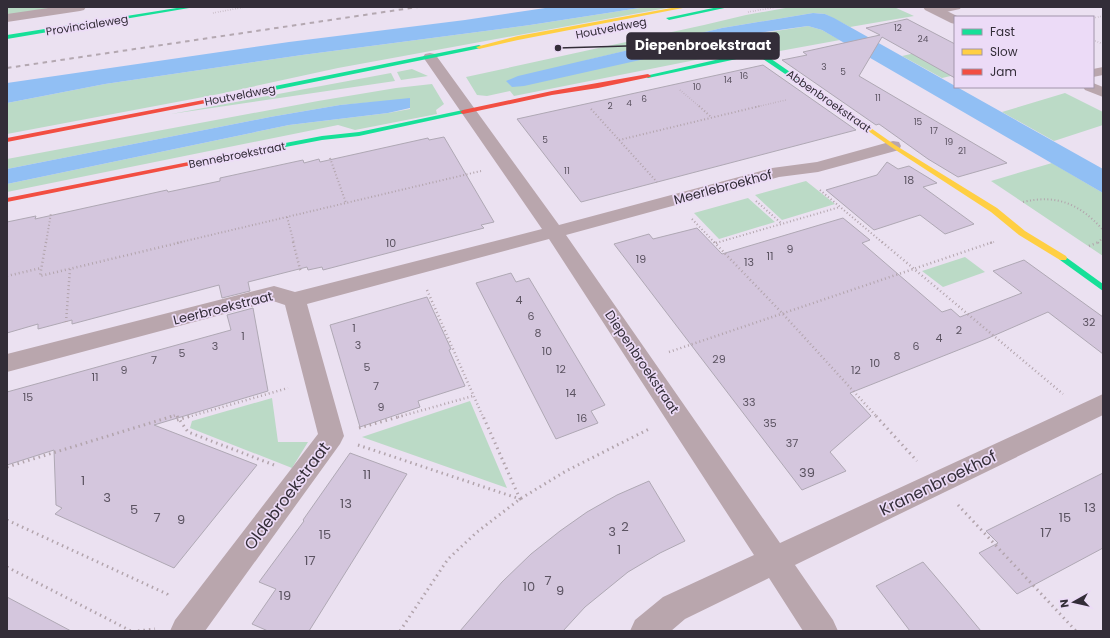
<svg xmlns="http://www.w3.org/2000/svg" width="1110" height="638" font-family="Poppins,sans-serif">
	<rect width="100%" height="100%" fill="#ebe1f1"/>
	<path fill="#bbdac6" d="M 7,7 L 58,7 L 7,15 Z
		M 646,7 L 672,7 L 338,68 L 219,94 L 7,134 L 7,103 L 105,84 L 302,55 L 530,25 Z
		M 791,7 L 894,7 L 914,16 L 850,27 L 825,14 L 813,13 L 722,28 L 583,61 L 808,26 L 822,30 L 840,40 L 769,53 L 760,49 L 751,49 L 514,96 L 510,91 L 487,96 L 477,95 L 466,77 L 704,25 L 746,15 Z
		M 955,44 L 955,75 L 942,78 L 902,56 Z
		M 412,69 L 428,76 L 401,80 L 397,72 Z
		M 391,73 L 395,81 L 171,114 Z
		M 432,84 L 444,104 L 436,110 L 437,114 L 355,130 L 338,125 L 7,192 L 7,184 L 289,125 L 388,113 L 410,109 L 410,99 L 340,105 L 270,117 L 7,169 L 7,159 L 318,101 L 396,88 Z
		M 1065,93 L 1103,112 L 1103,125 L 1054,141 L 1002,112 Z
		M 1052,163 L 1103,193 L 1103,256 L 991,181 Z
		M 806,181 L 835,204 L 782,220 L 755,195 Z
		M 748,198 L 775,222 L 719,239 L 694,213 Z
		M 965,257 L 985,272 L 943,287 L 922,271 Z
		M 272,398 L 278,442 L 308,442 L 292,468 L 190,428 L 192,421 Z
		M 470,401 L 507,488 L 362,437 Z"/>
	<path fill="#91bff4" d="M 552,7 L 646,7 L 530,25 L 302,55 L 105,84 L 7,103 L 7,83 L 289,42 L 465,20 Z
		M 813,13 L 825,14 L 834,18 L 1103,169 L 1103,193 L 822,30 L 808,26 L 765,32 L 524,86 L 512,87 L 506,81 L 518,76 L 722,28 Z
		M 410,98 L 410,108 L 388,113 L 289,125 L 7,184 L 7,169 L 270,117 L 340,105 Z"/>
	<path fill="#d4c6dd" stroke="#afa8b4" d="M 907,19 L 955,44 L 955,78 L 882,37 L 859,76 L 1007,163 L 958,177 L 928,159 L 879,124 L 876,125 L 782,60 L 807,55 L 803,52 L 880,35 L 866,28 Z
		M 763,65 L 856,130 L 581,202 L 517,119 Z
		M 444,137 L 494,222 L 481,225 L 484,228 L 323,270 L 322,267 L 308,270 L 307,267 L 248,282 L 250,291 L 222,298 L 219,285 L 72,324 L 72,320 L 38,329 L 38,324 L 7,333 L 7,222 L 36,216 L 35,219 L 167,190 L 168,192 L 220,181 L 220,178 L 303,160 L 304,163 L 319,159 L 320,162 L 428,138 L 429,140 Z
		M 887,162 L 898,169 L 909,166 L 937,183 L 923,187 L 974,224 L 945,234 L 920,215 L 874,230 L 826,190 L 877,175 Z
		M 843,218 L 870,240 L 862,243 L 942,312 L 951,309 L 960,317 L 1022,293 L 993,271 L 1024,260 L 1103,317 L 1103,354 L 1048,312 L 986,339 L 850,393 L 871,416 L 830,452 L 846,471 L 802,490 L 614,244 L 649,234 L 653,239 L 697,228 L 722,254 Z
		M 511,273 L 516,282 L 529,278 L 605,405 L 591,411 L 598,423 L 556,439 L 476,283 Z
		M 427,297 L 451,349 L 449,350 L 465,386 L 418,401 L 420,407 L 360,427 L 330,325 Z
		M 253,308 L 268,391 L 154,425 L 257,465 L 174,568 L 55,514 L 62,508 L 56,505 L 54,450 L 7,465 L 7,392 L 231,330 L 227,315 Z
		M 350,453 L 407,474 L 309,631 L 268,631 L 252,624 L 276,589 L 259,582 L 304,521 L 303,520 Z
		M 1103,473 L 1103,548 L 1017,594 L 979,553 L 998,543 L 986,531 Z
		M 649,481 L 685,541 L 660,553 L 628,572 L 585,607 L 563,631 L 460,631 L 502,582 L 531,554 L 560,531 L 587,512 L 617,495 Z
		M 923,562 L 952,596 L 981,631 L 910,631 L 876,586 Z
		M 7,597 L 71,631 L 7,631 Z"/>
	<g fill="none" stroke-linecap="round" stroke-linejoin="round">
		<path stroke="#b2a4ac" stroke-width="1.5" stroke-dasharray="0.5 2" stroke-linecap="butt" d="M 748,12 L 777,7
			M 213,13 L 245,7
			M 1093,18 L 1103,16
			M 1093,40 L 1103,44
			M 680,90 L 700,107
			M 756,107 L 786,100"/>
		<path stroke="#b2a4ac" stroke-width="2" stroke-dasharray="1 2.5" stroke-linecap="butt" d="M 699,106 L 711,117
			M 591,109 L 657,182
			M 619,140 L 760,106
			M 330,158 L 346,203
			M 820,190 L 883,243
			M 756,201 L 781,223
			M 1023,202 C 1057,194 1080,204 1103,230
			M 287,217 L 294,243
			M 692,219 L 715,243
			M 46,243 L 51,213
			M 177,243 L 481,171
			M 716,243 L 840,207
			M 990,243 L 994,242
			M 1098,243 L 1103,237"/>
		<path stroke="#b2a4ac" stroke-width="2.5" stroke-dasharray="1 3" stroke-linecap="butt" d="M 46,242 L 40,276 L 182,242
			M 293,242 L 301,273
			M 714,242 L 783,314 L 877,417
			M 882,242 L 1063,394
			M 716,243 L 718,242
			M 1089,246 L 1099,242
			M 7,276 L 41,268
			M 427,290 L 483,417
			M 66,322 L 70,269
			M 669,352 L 993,242
			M 170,417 L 176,415 L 177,417
			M 188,417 L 288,388
			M 398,417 L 473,396"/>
		<path stroke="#b2a4ac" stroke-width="3" stroke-dasharray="1.5 4" stroke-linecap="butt" d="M 177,416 L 188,432 L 274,465
			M 876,416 L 917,461
			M 177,420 L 191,416
			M 359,428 L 402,416
			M 358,445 L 520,499 L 483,416
			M 7,467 L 173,416
			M 958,505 L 1076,631
			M 7,520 L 167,594 L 170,598
			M 7,567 L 131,631
			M 138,631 L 155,629
			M 400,631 L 448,559 L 477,532 L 520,499 L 566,471 L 651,428"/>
		<path fill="#b9a6ad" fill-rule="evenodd" d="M 942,7 L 961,7 L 960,9 L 937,14 L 932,11 L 933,9 Z"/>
		<path fill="#b9a6ad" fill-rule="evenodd" d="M 55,7 L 86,7 L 84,10 L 80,11 L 7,22 L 7,14 Z
			M 923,7 L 939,7 L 959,17 L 955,17 L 955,24 L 951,23 L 925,10 Z
			M 430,53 L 435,54 L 559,225 L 772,168 L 817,162 L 893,141 L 899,142 L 901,146 L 899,150 L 818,172 L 779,177 L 566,235 L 780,543 L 1103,394 L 1103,415 L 795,565 L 833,620 L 838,631 L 803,631 L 769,578 L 685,619 L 671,631 L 630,631 L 635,620 L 663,597 L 754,555 L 549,239 L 307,304 L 344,436 L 340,444 L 205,631 L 170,631 L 175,620 L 318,434 L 285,305 L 273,301 L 7,372 L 7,354 L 274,286 L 295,292 L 542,229 L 423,57 L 425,54 Z
			M 1103,67 L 1103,75 L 1093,77 L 1093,69 Z
			M 1093,83 L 1103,87 L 1103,97 L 1085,90 L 1083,87 L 1093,87 Z"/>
		<path fill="#16e098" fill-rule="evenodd" d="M 183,7 L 195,7 L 7,39 L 7,35 Z
			M 718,7 L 729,7 L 669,20 L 666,18 Z
			M 479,45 L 481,46 L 481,48 L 255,94 L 252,92 L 255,90 Z
			M 746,53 L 767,56 L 839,106 L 834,107 L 763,59 L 746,57 L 648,78 L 645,76 Z
			M 463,110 L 465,111 L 465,113 L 359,136 L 322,140 L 239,156 L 236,154 L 239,152 L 322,136 L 359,132 Z
			M 1063,255 L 1103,284 L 1103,291 L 1060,260 L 1059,258 L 1060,256 Z"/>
		<path fill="#ffcf43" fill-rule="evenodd" d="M 677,7 L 688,7 L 518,40 L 479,49 L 476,47 L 518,36 Z
			M 834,105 L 838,105 L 895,145 L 997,208 L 1025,231 L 1066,256 L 1067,258 L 1066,260 L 1060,260 L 1019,235 L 991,212 L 891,147 L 834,107 Z"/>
		<path fill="#f24e42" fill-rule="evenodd" d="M 648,74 L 651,76 L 650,77 L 598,88 L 552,95 L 463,114 L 460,112 L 463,110 L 552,91 Z
			M 255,90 L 258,92 L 257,93 L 7,142 L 7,138 Z
			M 239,152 L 241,153 L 241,155 L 7,202 L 7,198 Z"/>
		<path stroke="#b4a8b1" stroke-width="2" stroke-dasharray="4.5 4.5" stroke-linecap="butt" d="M 7,68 L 418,7"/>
	</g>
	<g text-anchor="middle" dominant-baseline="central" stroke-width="3.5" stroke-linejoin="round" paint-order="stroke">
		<g font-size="9" fill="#5b5361">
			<text x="898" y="28">12</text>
			<text x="923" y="39">24</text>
			<text x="824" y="67">3</text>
			<text x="843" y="72">5</text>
			<text x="744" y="76">16</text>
			<text x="728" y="80">14</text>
			<text x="697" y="87">10</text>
			<text x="878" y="98">11</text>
			<text x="644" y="99">6</text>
			<text x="629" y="103">4</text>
			<text x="610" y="106">2</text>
			<text x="918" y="122">15</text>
			<text x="934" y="131">17</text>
			<text x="545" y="140">5</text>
			<text x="949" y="142">19</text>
			<text x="962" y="151">21</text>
			<text x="567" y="171">11</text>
		</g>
		<g font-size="11" fill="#332d38" stroke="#ecdbf7">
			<text transform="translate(87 25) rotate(-9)">Provincialeweg</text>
			<text transform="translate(611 28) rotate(-11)">Houtveldweg</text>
			<text transform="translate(240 95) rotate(-11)">Houtveldweg</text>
			<text transform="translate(829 101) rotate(35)">Abbenbroekstraat</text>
			<text transform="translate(237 155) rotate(-11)">Bennebroekstraat</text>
		</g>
		<g font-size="11" fill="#5b5361">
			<text x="909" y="180">18</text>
			<text x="391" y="243">10</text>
			<text x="790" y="249">9</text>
			<text x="770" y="256">11</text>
			<text x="641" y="259">19</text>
			<text x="749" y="262">13</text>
			<text x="519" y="300">4</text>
			<text x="531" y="316">6</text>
			<text x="1089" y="322">32</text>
			<text x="354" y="328">1</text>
			<text x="959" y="330">2</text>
			<text x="538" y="333">8</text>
			<text x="243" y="336">1</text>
			<text x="939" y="338">4</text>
			<text x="358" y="345">3</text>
			<text x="215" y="346">3</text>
			<text x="916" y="346">6</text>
			<text x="547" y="351">10</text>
			<text x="182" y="353">5</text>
			<text x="897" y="356">8</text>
			<text x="719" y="359">29</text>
			<text x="154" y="360">7</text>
			<text x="875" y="363">10</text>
			<text x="367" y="367">5</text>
			<text x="561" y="369">12</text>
			<text x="124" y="370">9</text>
			<text x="856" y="370">12</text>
			<text x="95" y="377">11</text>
			<text x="376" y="386">7</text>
			<text x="571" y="393">14</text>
			<text x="28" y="397">15</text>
			<text x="749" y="402">33</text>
			<text x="381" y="407">9</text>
			<text x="582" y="418">16</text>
			<text x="770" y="423">35</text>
			<text x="792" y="443">37</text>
		</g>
		<g font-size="13" fill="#332d38" stroke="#ecdbf7">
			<text transform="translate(723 187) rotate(-15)">Meerlebroekhof</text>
			<text transform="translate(223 308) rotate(-14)">Leerbroekstraat</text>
			<text transform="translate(642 362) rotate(56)">Diepenbroekstraat</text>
		</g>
		<g font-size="13" fill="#5b5361">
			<text x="807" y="472">39</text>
			<text x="367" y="474">11</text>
			<text x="83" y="480">1</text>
			<text x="107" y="497">3</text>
			<text x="346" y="503">13</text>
			<text x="1090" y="507">13</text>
			<text x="134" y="509">5</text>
			<text x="157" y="517">7</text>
			<text x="1065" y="517">15</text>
			<text x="181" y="519">9</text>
			<text x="625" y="526">2</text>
			<text x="612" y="531">3</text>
			<text x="1046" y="532">17</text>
			<text x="325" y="534">15</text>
			<text x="619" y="549">1</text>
			<text x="310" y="560">17</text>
			<text x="548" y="580">7</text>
			<text x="529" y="586">10</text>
			<text x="560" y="590">9</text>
			<text x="285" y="595">19</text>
		</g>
		<g font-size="16" fill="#332d38" stroke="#ecdbf7">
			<text transform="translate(938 483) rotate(-26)">Kranenbroekhof</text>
			<text transform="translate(287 496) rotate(-53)">Oldebroekstraat</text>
		</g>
	</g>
	<path fill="none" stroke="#332d38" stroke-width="1.5" d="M558 48L627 46"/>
	<circle fill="#332d38" stroke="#ecdbf7" stroke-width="1.5" cx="558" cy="48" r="4"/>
	<rect fill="#332d38" stroke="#332d38" stroke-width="1.5" x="627" y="33" width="152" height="26" rx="4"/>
	<g font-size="14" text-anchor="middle" font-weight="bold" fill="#fff">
		<text x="703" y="50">Diepenbroekstraat</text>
	</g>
	<rect width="1110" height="638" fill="none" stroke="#332d38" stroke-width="16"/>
	<rect x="954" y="16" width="140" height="72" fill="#ecdbf7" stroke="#a295ab"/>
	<rect x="962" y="29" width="20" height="6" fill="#16e098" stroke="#a295ab"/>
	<text x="990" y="36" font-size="12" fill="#332d38">Fast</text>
	<rect x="962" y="49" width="20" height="6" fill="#ffcf43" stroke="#a295ab"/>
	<text x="990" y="56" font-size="12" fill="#332d38">Slow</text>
	<rect x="962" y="69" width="20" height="6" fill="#f24e42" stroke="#a295ab"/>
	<text x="990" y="76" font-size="12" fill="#332d38">Jam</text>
	<g transform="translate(1074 602) rotate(262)" stroke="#ecdbf7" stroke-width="3" paint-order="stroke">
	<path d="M0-3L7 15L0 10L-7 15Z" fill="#332d38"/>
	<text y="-6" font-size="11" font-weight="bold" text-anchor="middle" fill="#332d38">N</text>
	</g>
</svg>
